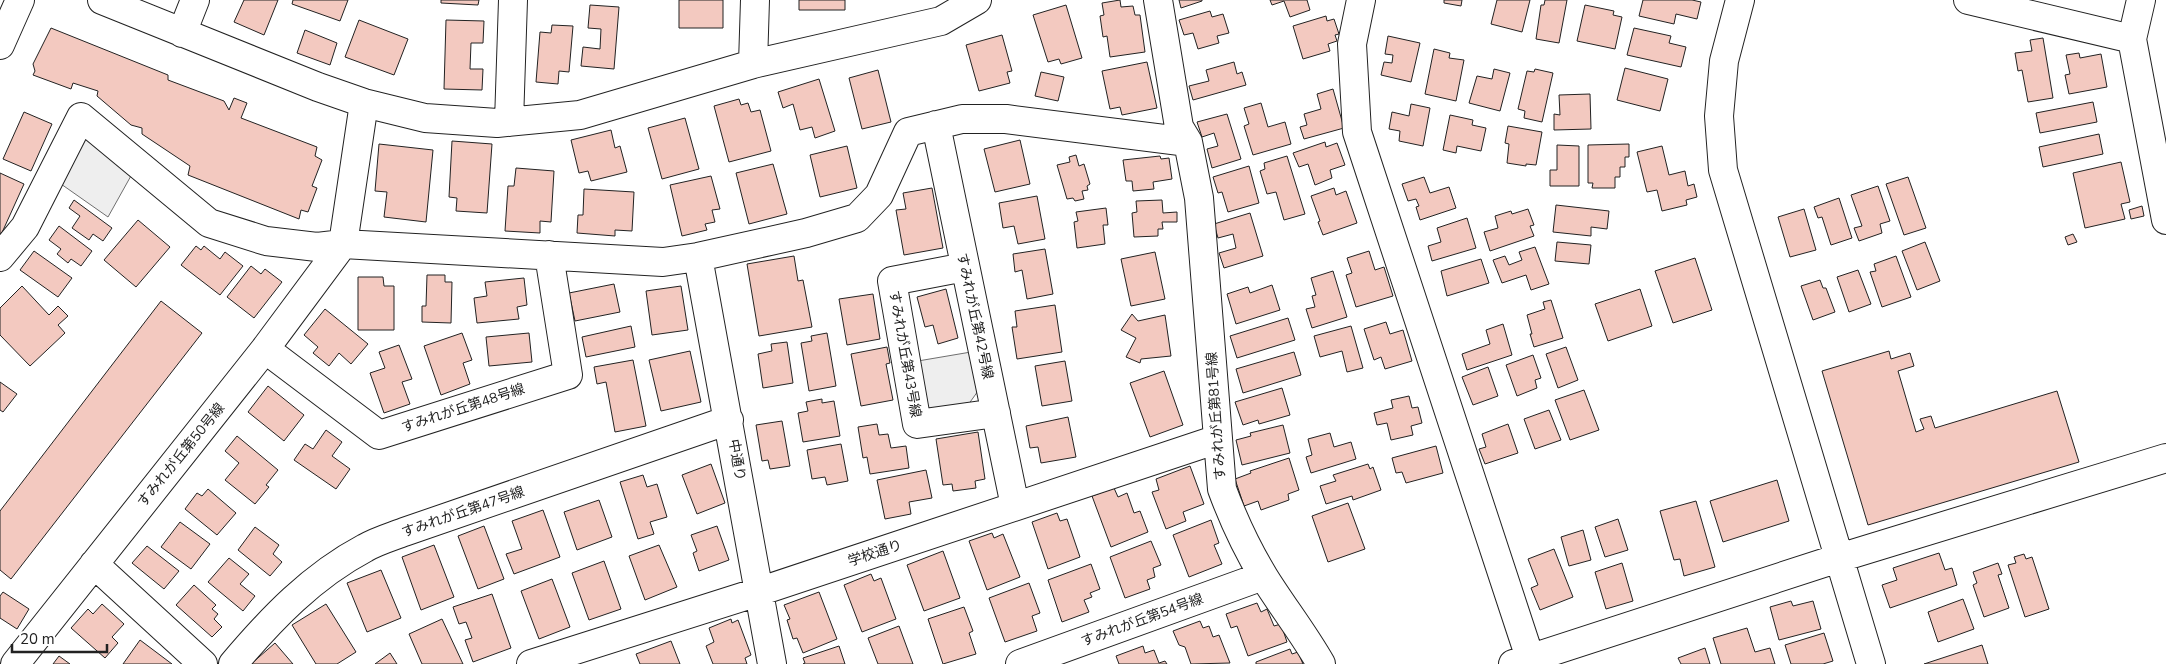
<svg xmlns="http://www.w3.org/2000/svg" width="2166" height="664" font-family="'Nunito Sans','Noto Sans JP',sans-serif">
	<rect width="100%" height="100%" fill="#fff"/>
	<path fill="#eee" stroke="#6f6f6f" d="M 86,133 L 132,174 L 108,217 L 61,184 Z
		M 971,352 L 978,391 L 968,405 L 930,409 L 921,401 L 912,362 Z"/>
	<path fill="#f3c9c0" stroke="#222" d="M 244,0 L 278,0 L 264,35 L 234,22 Z
		M 293,0 L 348,0 L 340,21 L 292,4 Z
		M 441,0 L 479,0 L 478,5 L 441,3 Z
		M 679,0 L 723,0 L 723,28 L 679,28 Z
		M 799,0 L 845,0 L 845,10 L 799,10 Z
		M 1120,0 L 1121,7 L 1133,6 L 1135,15 L 1140,15 L 1145,52 L 1110,57 L 1107,36 L 1103,37 L 1100,16 L 1104,15 L 1102,3 Z
		M 1179,0 L 1202,0 L 1202,1 L 1181,8 Z
		M 1270,0 L 1307,0 L 1310,10 L 1290,17 L 1284,1 L 1272,5 Z
		M 1444,0 L 1462,0 L 1461,6 L 1444,3 Z
		M 1497,0 L 1530,0 L 1522,32 L 1491,24 Z
		M 1545,0 L 1567,0 L 1559,43 L 1536,39 L 1541,5 L 1544,5 Z
		M 1643,0 L 1692,0 L 1701,2 L 1697,19 L 1676,14 L 1674,24 L 1639,16 Z
		M 590,5 L 619,7 L 614,69 L 581,66 L 583,47 L 600,49 L 601,29 L 588,28 Z
		M 1066,5 L 1082,58 L 1061,64 L 1059,59 L 1048,62 L 1033,15 Z
		M 1585,5 L 1614,11 L 1613,15 L 1622,17 L 1615,49 L 1577,41 Z
		M 1210,11 L 1212,17 L 1223,14 L 1229,33 L 1217,36 L 1219,43 L 1198,49 L 1193,33 L 1184,35 L 1179,20 Z
		M 1326,16 L 1327,21 L 1334,19 L 1339,34 L 1335,35 L 1337,41 L 1328,44 L 1330,51 L 1303,59 L 1293,26 Z
		M 359,20 L 408,39 L 394,75 L 345,57 Z
		M 446,20 L 484,21 L 483,43 L 471,43 L 470,69 L 483,69 L 482,90 L 444,89 Z
		M 552,25 L 573,26 L 569,72 L 559,71 L 558,84 L 536,82 L 540,32 L 551,33 Z
		M 51,28 L 168,75 L 168,80 L 224,101 L 229,110 L 234,98 L 247,103 L 241,118 L 317,147 L 315,156 L 322,160 L 312,186 L 317,188 L 308,212 L 301,210 L 299,219 L 188,175 L 190,166 L 142,134 L 142,128 L 131,125 L 97,96 L 98,91 L 73,83 L 71,89 L 33,75 L 35,71 L 33,64 Z
		M 1634,28 L 1671,36 L 1669,43 L 1686,47 L 1681,67 L 1627,55 Z
		M 305,30 L 337,43 L 330,65 L 297,53 Z
		M 1002,35 L 1012,71 L 1007,72 L 1010,83 L 979,91 L 966,45 Z
		M 1388,36 L 1420,43 L 1411,82 L 1381,75 L 1384,62 L 1392,63 L 1393,55 L 1385,54 Z
		M 2043,38 L 2053,98 L 2028,102 L 2022,70 L 2018,71 L 2015,53 L 2032,51 L 2030,40 Z
		M 1434,49 L 1450,53 L 1449,58 L 1464,60 L 1456,101 L 1425,94 Z
		M 2079,53 L 2080,58 L 2101,54 L 2107,87 L 2069,94 L 2065,75 L 2070,74 L 2066,55 Z
		M 1147,62 L 1157,108 L 1122,115 L 1120,107 L 1110,109 L 1102,71 Z
		M 1234,62 L 1237,74 L 1242,72 L 1246,85 L 1193,100 L 1189,86 L 1209,81 L 1206,70 Z
		M 1625,68 L 1668,79 L 1660,111 L 1617,100 Z
		M 1494,69 L 1510,73 L 1500,111 L 1469,103 L 1477,76 L 1492,79 Z
		M 1535,69 L 1553,73 L 1542,122 L 1524,118 L 1525,111 L 1518,109 L 1527,71 L 1534,72 Z
		M 878,70 L 891,122 L 862,129 L 849,78 Z
		M 1041,72 L 1064,77 L 1058,101 L 1035,96 Z
		M 819,79 L 835,131 L 815,138 L 812,127 L 800,130 L 793,104 L 783,108 L 778,92 Z
		M 1333,89 L 1344,128 L 1304,139 L 1300,127 L 1307,125 L 1304,114 L 1321,109 L 1317,94 Z
		M 1590,94 L 1591,129 L 1554,130 L 1554,114 L 1560,115 L 1559,95 Z
		M 739,99 L 741,105 L 748,103 L 751,112 L 760,110 L 771,151 L 729,162 L 714,106 Z
		M 2093,102 L 2097,122 L 2040,133 L 2036,113 Z
		M 1261,103 L 1268,127 L 1285,122 L 1291,144 L 1253,155 L 1244,126 L 1249,124 L 1244,108 Z
		M 1411,104 L 1430,108 L 1423,146 L 1399,141 L 1400,131 L 1389,129 L 1392,112 L 1409,116 Z
		M 24,112 L 52,124 L 31,171 L 3,159 Z
		M 1227,114 L 1241,159 L 1212,168 L 1207,149 L 1218,146 L 1214,133 L 1202,137 L 1197,122 Z
		M 1450,115 L 1473,120 L 1472,125 L 1486,128 L 1481,151 L 1457,146 L 1456,153 L 1443,150 Z
		M 685,118 L 699,169 L 662,179 L 648,128 Z
		M 1508,126 L 1542,132 L 1536,165 L 1526,164 L 1526,166 L 1507,163 L 1509,144 L 1505,143 Z
		M 611,130 L 615,148 L 620,146 L 627,172 L 591,181 L 588,171 L 579,173 L 571,140 Z
		M 2099,134 L 2103,154 L 2043,167 L 2039,147 Z
		M 1020,140 L 1030,184 L 995,192 L 984,149 Z
		M 452,141 L 492,144 L 487,213 L 456,211 L 457,198 L 449,197 Z
		M 1325,142 L 1326,147 L 1337,143 L 1345,165 L 1330,170 L 1332,178 L 1315,185 L 1308,164 L 1299,167 L 1293,153 Z
		M 379,144 L 433,150 L 426,222 L 384,217 L 387,192 L 375,191 Z
		M 1629,144 L 1629,157 L 1625,157 L 1625,167 L 1620,167 L 1620,177 L 1615,177 L 1615,188 L 1592,188 L 1593,183 L 1588,183 L 1588,145 Z
		M 1557,145 L 1579,146 L 1579,186 L 1550,186 L 1550,170 L 1557,170 Z
		M 847,146 L 857,188 L 820,197 L 810,155 Z
		M 1662,146 L 1669,175 L 1685,171 L 1688,186 L 1694,184 L 1697,197 L 1686,200 L 1687,205 L 1662,211 L 1657,190 L 1647,192 L 1637,152 Z
		M 1076,155 L 1079,166 L 1084,164 L 1090,184 L 1087,186 L 1088,190 L 1082,191 L 1084,199 L 1075,201 L 1073,198 L 1067,199 L 1057,165 L 1070,162 L 1069,157 Z
		M 1160,156 L 1161,159 L 1169,158 L 1172,179 L 1153,182 L 1154,189 L 1133,191 L 1132,181 L 1126,181 L 1123,160 Z
		M 1287,156 L 1305,214 L 1284,220 L 1276,192 L 1267,194 L 1260,171 L 1265,169 L 1264,163 Z
		M 2121,162 L 2130,202 L 2121,204 L 2125,219 L 2085,228 L 2073,173 Z
		M 773,164 L 787,214 L 749,224 L 736,173 Z
		M 1249,166 L 1259,203 L 1228,212 L 1222,192 L 1218,193 L 1213,177 Z
		M 516,168 L 554,171 L 551,222 L 540,221 L 540,233 L 505,231 L 508,186 L 514,186 Z
		M 0,173 L 24,184 L 0,237 Z
		M 711,176 L 720,209 L 712,210 L 715,222 L 705,224 L 707,230 L 682,236 L 670,185 Z
		M 1424,177 L 1430,193 L 1449,187 L 1456,208 L 1420,220 L 1416,207 L 1419,206 L 1416,199 L 1408,201 L 1402,184 Z
		M 1908,177 L 1926,228 L 1904,235 L 1886,184 Z
		M 1878,186 L 1890,221 L 1880,224 L 1882,233 L 1859,241 L 1854,228 L 1862,226 L 1851,195 Z
		M 932,188 L 943,248 L 904,255 L 896,210 L 906,209 L 903,193 Z
		M 1334,188 L 1336,195 L 1346,191 L 1357,223 L 1323,235 L 1318,222 L 1320,221 L 1311,196 Z
		M 584,189 L 634,192 L 632,231 L 615,230 L 615,236 L 577,233 L 578,215 L 583,215 Z
		M 1037,196 L 1045,239 L 1018,244 L 1014,226 L 1003,228 L 999,203 Z
		M 1839,198 L 1852,238 L 1831,245 L 1822,217 L 1818,218 L 1814,207 Z
		M 74,200 L 112,228 L 103,241 L 93,234 L 89,240 L 72,228 L 80,216 L 69,208 Z
		M 1162,200 L 1163,213 L 1177,212 L 1177,222 L 1162,222 L 1163,229 L 1158,229 L 1158,236 L 1134,237 L 1132,213 L 1137,212 L 1136,201 Z
		M 1556,205 L 1609,211 L 1607,229 L 1591,227 L 1591,236 L 1553,232 Z
		M 2142,206 L 2144,216 L 2131,219 L 2129,210 Z
		M 1106,208 L 1108,225 L 1103,225 L 1105,244 L 1077,248 L 1074,222 L 1078,221 L 1076,212 Z
		M 1528,209 L 1534,225 L 1530,226 L 1534,236 L 1490,251 L 1484,232 L 1498,228 L 1495,216 L 1511,211 L 1512,214 Z
		M 1804,209 L 1816,250 L 1790,257 L 1778,217 Z
		M 1250,213 L 1263,256 L 1224,268 L 1219,253 L 1236,248 L 1233,234 L 1218,238 L 1214,224 Z
		M 1467,218 L 1476,248 L 1432,261 L 1428,246 L 1441,242 L 1437,228 Z
		M 138,220 L 170,247 L 136,287 L 104,260 Z
		M 59,226 L 92,251 L 81,266 L 71,259 L 68,263 L 57,254 L 61,249 L 49,240 Z
		M 2073,234 L 2077,242 L 2068,245 L 2065,237 Z
		M 1557,242 L 1591,245 L 1589,264 L 1555,261 Z
		M 1925,242 L 1940,281 L 1917,290 L 1902,251 Z
		M 196,246 L 201,250 L 204,246 L 220,259 L 225,252 L 243,266 L 220,295 L 181,265 Z
		M 1535,247 L 1549,284 L 1531,290 L 1526,275 L 1502,283 L 1493,260 L 1505,256 L 1509,265 L 1522,260 L 1519,252 Z
		M 1045,249 L 1053,294 L 1027,299 L 1022,270 L 1015,272 L 1013,254 Z
		M 34,251 L 72,278 L 58,297 L 20,270 Z
		M 1369,251 L 1375,270 L 1384,267 L 1393,296 L 1356,307 L 1346,275 L 1352,273 L 1347,258 Z
		M 1155,252 L 1165,299 L 1131,306 L 1121,259 Z
		M 794,256 L 798,281 L 803,280 L 812,327 L 759,336 L 747,264 Z
		M 1896,256 L 1911,297 L 1882,307 L 1870,272 L 1876,271 L 1874,264 Z
		M 1695,258 L 1712,310 L 1673,323 L 1655,271 Z
		M 1481,259 L 1489,283 L 1447,296 L 1441,271 Z
		M 251,266 L 261,274 L 265,269 L 282,282 L 254,318 L 227,297 Z
		M 1858,270 L 1871,304 L 1849,312 L 1837,277 Z
		M 1333,271 L 1347,317 L 1312,328 L 1306,309 L 1315,307 L 1312,296 L 1316,295 L 1311,278 Z
		M 427,275 L 445,275 L 445,282 L 452,282 L 451,323 L 422,322 L 422,306 L 426,306 Z
		M 358,277 L 383,277 L 384,286 L 394,286 L 394,330 L 358,330 Z
		M 524,278 L 527,305 L 517,307 L 519,319 L 477,323 L 474,298 L 487,296 L 485,282 Z
		M 1820,280 L 1823,288 L 1826,288 L 1835,312 L 1813,320 L 1801,286 Z
		M 614,284 L 620,312 L 575,321 L 569,293 Z
		M 1272,285 L 1280,310 L 1236,324 L 1227,294 L 1248,287 L 1250,293 Z
		M 22,286 L 49,315 L 58,306 L 68,316 L 58,325 L 65,333 L 30,366 L 0,335 L 0,308 Z
		M 681,286 L 688,330 L 652,335 L 646,291 Z
		M 946,289 L 958,338 L 938,344 L 933,325 L 925,327 L 917,297 Z
		M 1640,289 L 1652,326 L 1608,341 L 1595,304 Z
		M 873,294 L 880,339 L 847,345 L 839,299 Z
		M 1551,300 L 1563,338 L 1534,347 L 1530,334 L 1532,334 L 1527,315 L 1545,309 L 1543,302 Z
		M 161,301 L 202,333 L 11,579 L 0,570 L 0,511 Z
		M 1055,305 L 1062,352 L 1017,359 L 1012,327 L 1017,327 L 1015,311 Z
		M 325,309 L 368,344 L 351,364 L 339,353 L 329,366 L 313,353 L 318,347 L 304,335 Z
		M 1132,314 L 1138,321 L 1165,315 L 1171,356 L 1141,359 L 1140,363 L 1126,357 L 1136,338 L 1121,330 Z
		M 1288,318 L 1295,340 L 1237,358 L 1230,336 Z
		M 1386,322 L 1390,334 L 1403,330 L 1412,361 L 1385,369 L 1381,357 L 1374,360 L 1364,329 Z
		M 1503,324 L 1512,355 L 1467,370 L 1462,354 L 1490,344 L 1486,330 Z
		M 631,326 L 635,347 L 586,357 L 582,337 Z
		M 1351,326 L 1363,368 L 1347,372 L 1342,351 L 1320,357 L 1314,336 Z
		M 462,333 L 472,360 L 463,363 L 470,384 L 441,395 L 424,346 Z
		M 529,333 L 532,362 L 489,366 L 486,337 Z
		M 827,333 L 836,386 L 809,391 L 801,343 L 812,341 L 811,336 Z
		M 787,342 L 793,383 L 763,388 L 758,354 L 772,351 L 771,344 Z
		M 399,345 L 412,379 L 402,382 L 410,404 L 384,413 L 370,373 L 385,368 L 379,352 Z
		M 887,347 L 890,363 L 886,364 L 893,400 L 861,406 L 851,354 Z
		M 1566,347 L 1578,380 L 1558,388 L 1546,354 Z
		M 690,351 L 701,402 L 661,411 L 649,360 Z
		M 1889,351 L 1891,359 L 1910,353 L 1914,366 L 1898,371 L 1916,432 L 1924,429 L 1920,419 L 1931,416 L 1935,428 L 2057,391 L 2079,462 L 1868,525 L 1822,371 Z
		M 1294,352 L 1301,375 L 1243,393 L 1236,369 Z
		M 1533,355 L 1541,378 L 1535,380 L 1537,388 L 1517,396 L 1506,365 Z
		M 633,360 L 646,426 L 615,432 L 606,382 L 597,384 L 594,367 Z
		M 1065,361 L 1072,401 L 1042,406 L 1035,366 Z
		M 1488,367 L 1498,396 L 1473,405 L 1462,377 Z
		M 1164,371 L 1183,425 L 1150,437 L 1130,383 Z
		M 0,382 L 17,394 L 3,412 L 0,410 Z
		M 268,386 L 304,415 L 284,441 L 248,412 Z
		M 1282,388 L 1290,415 L 1259,424 L 1258,420 L 1243,425 L 1235,402 Z
		M 1584,390 L 1599,430 L 1570,440 L 1555,400 Z
		M 1409,396 L 1412,408 L 1418,407 L 1422,423 L 1411,426 L 1413,435 L 1391,440 L 1387,423 L 1377,425 L 1374,413 L 1393,408 L 1391,400 Z
		M 822,399 L 822,403 L 834,401 L 840,436 L 803,442 L 798,413 L 808,411 L 806,402 Z
		M 1549,410 L 1561,440 L 1535,449 L 1524,419 Z
		M 1068,417 L 1076,457 L 1041,463 L 1038,447 L 1030,448 L 1026,426 Z
		M 782,421 L 790,466 L 770,469 L 768,460 L 762,461 L 756,425 Z
		M 877,424 L 879,435 L 888,434 L 891,448 L 906,446 L 909,468 L 870,474 L 867,457 L 863,458 L 858,427 Z
		M 1508,424 L 1518,453 L 1485,464 L 1479,449 L 1486,447 L 1482,434 Z
		M 1283,425 L 1290,453 L 1242,465 L 1236,440 L 1251,436 L 1250,433 Z
		M 326,430 L 342,442 L 332,456 L 350,469 L 336,489 L 294,460 L 305,444 L 313,449 Z
		M 978,432 L 985,479 L 975,481 L 976,488 L 953,491 L 952,484 L 943,485 L 936,439 Z
		M 1330,433 L 1334,447 L 1351,442 L 1356,459 L 1311,473 L 1306,457 L 1312,455 L 1308,439 Z
		M 237,436 L 278,470 L 266,485 L 269,487 L 255,504 L 225,480 L 239,463 L 225,451 Z
		M 841,444 L 848,481 L 827,485 L 825,477 L 812,479 L 807,450 Z
		M 1436,446 L 1443,473 L 1406,483 L 1402,472 L 1396,473 L 1392,458 Z
		M 1289,458 L 1299,490 L 1288,494 L 1289,500 L 1261,510 L 1258,501 L 1244,506 L 1235,479 L 1251,473 L 1250,471 Z
		M 711,464 L 725,503 L 697,514 L 682,475 Z
		M 1368,464 L 1370,469 L 1373,467 L 1381,490 L 1353,500 L 1352,496 L 1326,504 L 1320,486 L 1336,481 L 1333,475 Z
		M 1190,466 L 1204,504 L 1183,512 L 1186,521 L 1166,529 L 1152,492 L 1159,490 L 1156,479 Z
		M 926,470 L 932,498 L 909,502 L 911,514 L 885,519 L 877,480 Z
		M 643,475 L 647,487 L 657,484 L 667,517 L 650,522 L 654,534 L 638,539 L 620,482 Z
		M 1777,480 L 1789,521 L 1723,542 L 1710,501 Z
		M 1114,488 L 1118,497 L 1127,493 L 1134,513 L 1140,511 L 1148,532 L 1111,547 L 1092,496 Z
		M 208,489 L 236,513 L 217,535 L 185,509 L 197,493 L 202,496 Z
		M 599,500 L 612,537 L 577,550 L 564,512 Z
		M 1696,501 L 1715,567 L 1684,576 L 1680,559 L 1674,560 L 1660,511 Z
		M 1348,503 L 1365,549 L 1328,562 L 1312,516 Z
		M 543,510 L 560,557 L 514,574 L 506,554 L 522,549 L 512,521 Z
		M 1057,513 L 1060,521 L 1067,519 L 1080,557 L 1048,569 L 1032,522 Z
		M 1618,519 L 1628,550 L 1605,557 L 1595,527 Z
		M 1211,520 L 1219,543 L 1214,545 L 1222,564 L 1189,577 L 1173,535 Z
		M 180,522 L 210,544 L 191,569 L 161,547 Z
		M 484,526 L 504,579 L 478,589 L 458,536 Z
		M 717,526 L 729,560 L 699,571 L 693,553 L 697,551 L 691,535 Z
		M 255,527 L 279,545 L 273,554 L 282,562 L 270,576 L 238,550 Z
		M 1583,530 L 1591,560 L 1569,566 L 1561,537 Z
		M 992,533 L 994,538 L 1003,534 L 1020,577 L 987,590 L 969,541 Z
		M 1151,541 L 1161,565 L 1153,568 L 1155,577 L 1147,580 L 1150,589 L 1125,598 L 1110,557 Z
		M 434,545 L 454,597 L 421,610 L 402,557 Z
		M 659,545 L 677,587 L 645,600 L 629,556 Z
		M 147,546 L 179,571 L 164,589 L 132,563 Z
		M 1554,549 L 1573,597 L 1540,610 L 1531,588 L 1538,585 L 1528,559 Z
		M 943,551 L 960,598 L 924,611 L 907,565 Z
		M 1939,553 L 1945,570 L 1952,568 L 1957,585 L 1890,608 L 1882,585 L 1897,580 L 1893,568 Z
		M 2024,554 L 2026,559 L 2032,557 L 2049,609 L 2025,617 L 2008,565 L 2016,563 L 2014,557 Z
		M 229,558 L 249,574 L 240,584 L 255,596 L 243,611 L 208,582 Z
		M 604,561 L 621,609 L 589,620 L 572,573 Z
		M 1622,563 L 1633,601 L 1606,609 L 1595,572 Z
		M 1998,563 L 2002,574 L 1998,575 L 2009,608 L 1984,617 L 1973,585 L 1977,583 L 1973,572 Z
		M 1091,564 L 1100,589 L 1090,593 L 1092,597 L 1084,600 L 1089,612 L 1062,622 L 1048,580 Z
		M 381,570 L 401,618 L 367,632 L 347,583 Z
		M 871,574 L 874,581 L 881,578 L 896,619 L 862,632 L 844,585 Z
		M 552,579 L 570,627 L 539,639 L 521,591 Z
		M 1029,583 L 1040,613 L 1032,616 L 1037,631 L 1005,642 L 989,598 Z
		M 194,585 L 216,605 L 212,609 L 218,614 L 214,619 L 222,627 L 212,637 L 176,605 Z
		M 3,592 L 29,609 L 17,629 L 0,618 L 0,596 Z
		M 819,592 L 837,639 L 803,653 L 797,638 L 793,639 L 787,620 L 790,619 L 784,605 Z
		M 492,594 L 511,648 L 473,662 L 465,640 L 472,638 L 466,622 L 459,624 L 453,607 Z
		M 1963,599 L 1974,629 L 1938,642 L 1928,612 Z
		M 1791,601 L 1793,606 L 1813,601 L 1821,629 L 1779,640 L 1770,607 Z
		M 1257,603 L 1261,612 L 1267,609 L 1274,626 L 1281,624 L 1287,642 L 1248,656 L 1237,626 L 1231,628 L 1226,614 Z
		M 102,604 L 124,624 L 112,637 L 118,643 L 105,658 L 71,628 L 88,609 L 93,614 Z
		M 326,604 L 356,652 L 337,664 L 316,664 L 292,625 Z
		M 964,607 L 973,631 L 969,633 L 976,654 L 943,664 L 928,619 Z
		M 442,619 L 463,664 L 422,664 L 409,634 Z
		M 731,619 L 732,623 L 738,620 L 751,655 L 745,658 L 747,664 L 713,664 L 706,646 L 714,642 L 709,628 Z
		M 1200,621 L 1203,628 L 1209,626 L 1213,637 L 1219,635 L 1230,663 L 1191,664 L 1185,647 L 1179,645 L 1173,631 Z
		M 899,626 L 913,664 L 878,664 L 868,638 Z
		M 1747,628 L 1755,652 L 1770,648 L 1775,664 L 1721,664 L 1713,638 Z
		M 1824,633 L 1833,661 L 1823,664 L 1791,664 L 1785,645 Z
		M 140,640 L 172,664 L 123,664 Z
		M 671,641 L 680,664 L 640,664 L 636,654 Z
		M 275,643 L 293,664 L 251,664 Z
		M 1982,645 L 1988,664 L 1924,664 Z
		M 839,646 L 845,664 L 803,664 L 805,663 L 803,658 Z
		M 1143,646 L 1145,653 L 1154,650 L 1159,663 L 1165,661 L 1167,664 L 1119,664 L 1116,656 Z
		M 1705,648 L 1710,664 L 1681,664 L 1678,658 Z
		M 1290,649 L 1292,654 L 1298,652 L 1303,664 L 1256,664 L 1256,662 Z
		M 390,653 L 397,664 L 375,664 Z
		M 59,656 L 70,664 L 53,664 Z"/>
	<g fill="none" stroke-linecap="round" stroke-linejoin="round">
		<g stroke="#222" stroke-width="30">
			<path id="minor" d="M 102,0 L 318,87 L 364,103 L 425,118 L 497,123 L 580,115 L 753,64 L 941,21 L 977,0
				M 1158,0 L 1179,127 L 1188,142 L 1199,198 L 1222,489 C 1233,519 1247,549 1264,577 C 1282,606 1304,634 1321,664
				M 1361,0 L 1352,44 L 1357,132 L 1530,658
				M 1740,0 L 1724,61 L 1719,116 L 1723,170 L 1871,664
				M 1968,0 L 2132,39
				M 2141,0 L 2132,39 L 2166,220
				M 182,33 L 195,0
				M 753,64 L 755,0
				M 509,122 L 513,0
				M 936,125 L 1015,506
				M 0,257 L 25,227 L 81,117 L 209,223 L 266,241 L 317,247 L 343,244 L 663,262 L 698,257 L 806,233 L 857,218 L 879,195 L 908,132 L 962,119 L 1006,119 L 1188,142
				M 698,257 L 772,664
				M 965,267 L 892,281 L 917,424 L 996,413
				M 265,349 L 379,435 L 568,375 L 549,255
				M 94,564 L 203,664
				M 15,664 L 265,349 L 343,244 L 364,103
				M 233,664 C 271,619 312,576 365,548 C 377,541 391,537 404,532 L 729,420
				M 531,664 L 761,591 L 1218,439
				M 1020,664 L 1263,576
				M 1513,664 L 1839,558 L 2166,458"/>
		</g>
		<g stroke="#222" stroke-width="30">
			<path id="major" d="M 0,45 L 20,0"/>
		</g>
		<use href="#minor" stroke="#fff" stroke-width="28"/>
		<use href="#major" stroke="#fff" stroke-width="28"/>
	</g>
	<g text-anchor="middle" dominant-baseline="central" stroke-width="4" stroke-linejoin="round" paint-order="stroke">
		<g font-size="14" fill="#222" stroke="#fff">
			<text transform="translate(975 316) rotate(78)">すみれが丘第42号線</text>
			<text transform="translate(905 354) rotate(80)">すみれが丘第43号線</text>
			<text transform="translate(463 408) rotate(-18)">すみれが丘第48号線</text>
			<text transform="translate(1216 416) rotate(-94)">すみれが丘第81号線</text>
			<text transform="translate(181 455) rotate(-51)">すみれが丘第50号線</text>
			<text transform="translate(737 460) rotate(80)">中通り</text>
			<text transform="translate(463 512) rotate(-19)">すみれが丘第47号線</text>
			<text transform="translate(875 553) rotate(-18)">学校通り</text>
			<text transform="translate(1142 620) rotate(-20)">すみれが丘第54号線</text>
		</g>
	</g>
	<path d="M12 644v8h95v-8" fill="none" stroke="#222222" stroke-width="2.5"/>
	<text x="20" y="644" font-size="15" fill="#222222" stroke="#ffffff" stroke-width="4" paint-order="stroke">20 m</text>
</svg>
